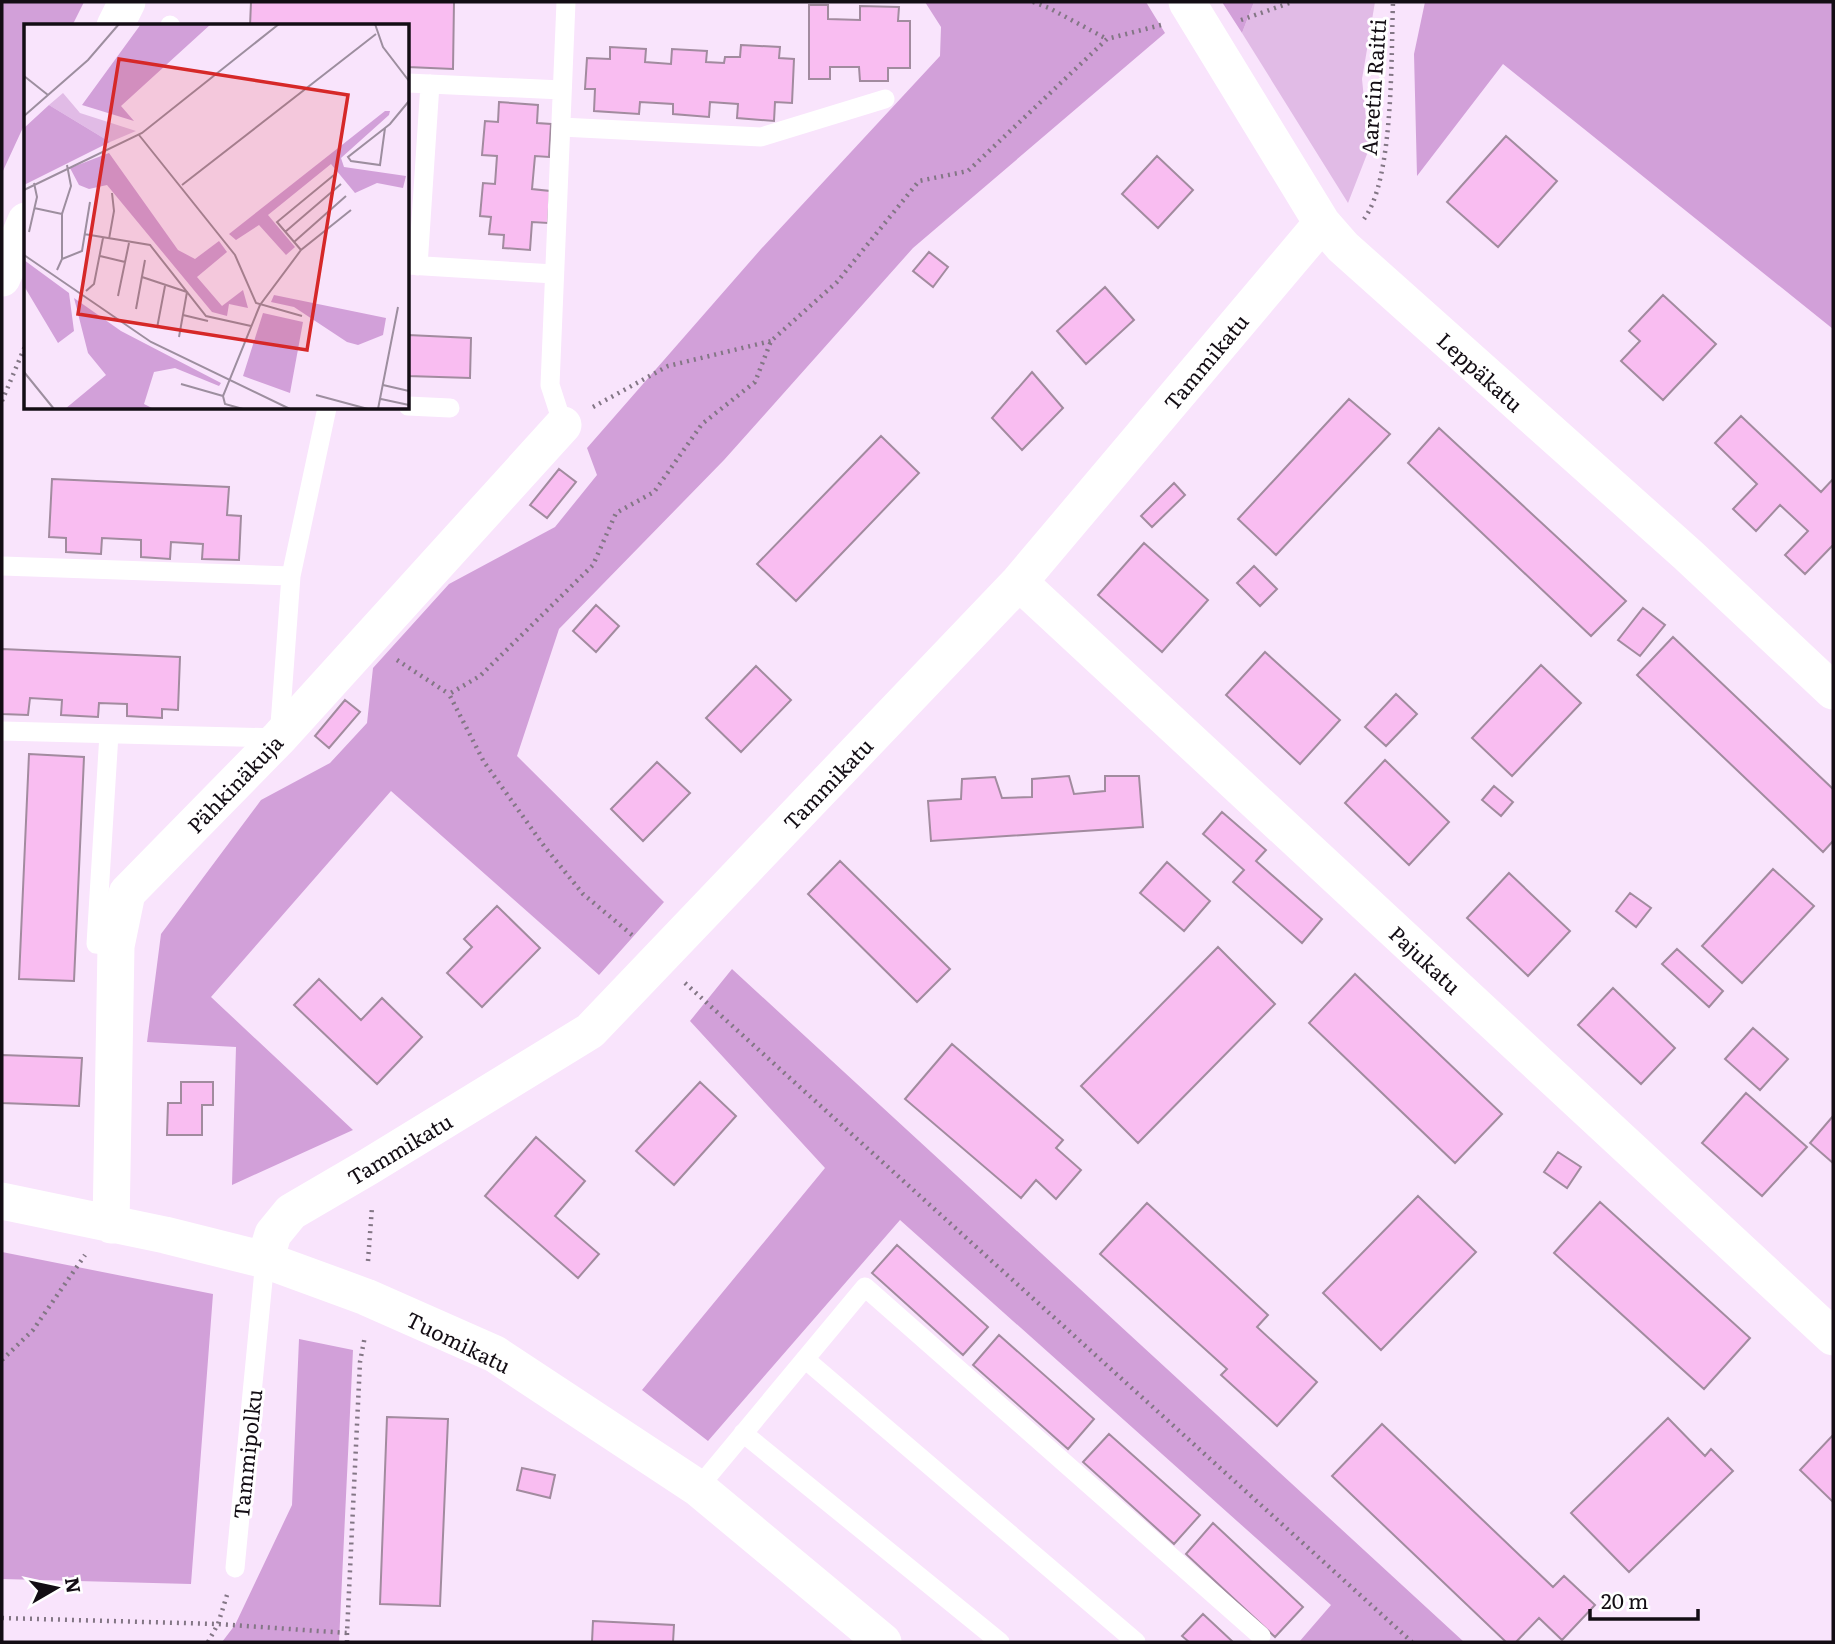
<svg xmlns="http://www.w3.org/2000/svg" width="1835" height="1644" font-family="Literata,serif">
	<rect width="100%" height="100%" fill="#f9e4fc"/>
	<path fill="#e1bbe6" d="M 1254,2 L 1375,2 L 1362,79 L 1369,149 L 1348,203 L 1242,33 Z"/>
	<path fill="#d2a0d9" d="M 2,2 L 84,2 L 72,26 L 26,26 L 26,121 L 2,173 Z
		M 925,2 L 1146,2 L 1165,33 L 913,248 L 724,460 L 559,629 L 517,756 L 664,902 L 599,975 L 391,791 L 211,997 L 353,1130 L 232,1185 L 236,1047 L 147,1042 L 161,934 L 261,800 L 330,763 L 367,723 L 373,668 L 449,584 L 555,527 L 597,475 L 587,448 L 761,249 L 940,56 L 941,27 Z
		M 1222,2 L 1254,2 L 1242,33 Z
		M 1425,2 L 1833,2 L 1833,329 L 1503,64 L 1417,176 L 1414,54 Z
		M 732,969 L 1464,1642 L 1299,1642 L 1331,1605 L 900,1220 L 708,1441 L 642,1390 L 825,1168 L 690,1021 Z
		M 2,1252 L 213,1294 L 191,1584 L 2,1579 Z
		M 299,1339 L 353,1350 L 339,1642 L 222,1642 L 235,1625 L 292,1505 Z"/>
	<path fill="#f9bdf1" stroke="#a28b9f" stroke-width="2" d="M 251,2 L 454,2 L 453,69 L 408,67 L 408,26 L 250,26 Z
		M 809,5 L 828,5 L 828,19 L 860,20 L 860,6 L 899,7 L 898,21 L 910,21 L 910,68 L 888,68 L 888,81 L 860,81 L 859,67 L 830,67 L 830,79 L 809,79 Z
		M 741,45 L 780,47 L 779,58 L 794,59 L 792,103 L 775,102 L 774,121 L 737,118 L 738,104 L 710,102 L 709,117 L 673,114 L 673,104 L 640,102 L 639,114 L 594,111 L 595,89 L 585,89 L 587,58 L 610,59 L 610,47 L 646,49 L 645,62 L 671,64 L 672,49 L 707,51 L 706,62 L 724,63 L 725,57 L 740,57 Z
		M 499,102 L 538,105 L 537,123 L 551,124 L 549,157 L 535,156 L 532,189 L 550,191 L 548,223 L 532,222 L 530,250 L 503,248 L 504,235 L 489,234 L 491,217 L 480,216 L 483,183 L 495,184 L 497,156 L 482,155 L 485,121 L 498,122 Z
		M 1506,136 L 1557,181 L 1498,247 L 1447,202 Z
		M 1157,156 L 1193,190 L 1158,228 L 1122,194 Z
		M 929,252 L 948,267 L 933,287 L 913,271 Z
		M 1105,287 L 1134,320 L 1086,364 L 1057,331 Z
		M 1663,295 L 1716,344 L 1663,400 L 1621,361 L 1640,341 L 1629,331 Z
		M 408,335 L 471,338 L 470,378 L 408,376 Z
		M 1032,372 L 1063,408 L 1022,450 L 992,418 Z
		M 1349,399 L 1390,434 L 1276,555 L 1238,519 Z
		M 1741,416 L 1821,492 L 1833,479 L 1833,545 L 1805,574 L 1785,555 L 1808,531 L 1780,505 L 1756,531 L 1733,509 L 1757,484 L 1715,443 Z
		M 1439,428 L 1626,601 L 1591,636 L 1408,463 Z
		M 881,436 L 919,473 L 796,601 L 757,564 Z
		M 559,469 L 576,482 L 547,518 L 530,505 Z
		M 52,479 L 229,487 L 227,515 L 241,516 L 239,560 L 202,559 L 203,544 L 171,542 L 170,559 L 141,557 L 141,540 L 102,538 L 101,554 L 66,552 L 66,538 L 49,537 Z
		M 1174,483 L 1185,495 L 1152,527 L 1141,516 Z
		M 1144,543 L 1208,600 L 1162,652 L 1098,595 Z
		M 1254,566 L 1277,589 L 1260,606 L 1237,583 Z
		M 596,605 L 619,626 L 596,652 L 573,631 Z
		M 1643,608 L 1665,625 L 1640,656 L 1618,640 Z
		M 1673,637 L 1833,789 L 1833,841 L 1823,852 L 1637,675 Z
		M 2,649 L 180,657 L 178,710 L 162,709 L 162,718 L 127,716 L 127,704 L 99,703 L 98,717 L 61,715 L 62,700 L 30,698 L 28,715 L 2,714 Z
		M 1265,652 L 1340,720 L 1300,764 L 1226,695 Z
		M 1541,665 L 1581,703 L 1512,776 L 1472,738 Z
		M 756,666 L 791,700 L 741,752 L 706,718 Z
		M 1396,694 L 1417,714 L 1386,746 L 1365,727 Z
		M 345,700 L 360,712 L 329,748 L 315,736 Z
		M 29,754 L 84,757 L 74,981 L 19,979 Z
		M 1385,760 L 1449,822 L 1409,865 L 1345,803 Z
		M 657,762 L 690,793 L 643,841 L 611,809 Z
		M 1069,776 L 1074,794 L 1105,791 L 1105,776 L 1139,776 L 1143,827 L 931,841 L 928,801 L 961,799 L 962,779 L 995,777 L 1002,798 L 1032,797 L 1032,779 Z
		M 1494,786 L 1513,802 L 1501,816 L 1482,800 Z
		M 1222,812 L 1266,850 L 1256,861 L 1322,919 L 1302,943 L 1233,882 L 1244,870 L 1203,834 Z
		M 840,861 L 950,969 L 917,1002 L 808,894 Z
		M 1167,862 L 1210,901 L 1184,931 L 1140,893 Z
		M 1773,869 L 1814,906 L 1742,983 L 1702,946 Z
		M 1509,873 L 1570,931 L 1528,976 L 1467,918 Z
		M 1630,893 L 1651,908 L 1636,927 L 1616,911 Z
		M 497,906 L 540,948 L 482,1007 L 447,973 L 472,947 L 464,939 Z
		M 1218,947 L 1275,1004 L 1138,1143 L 1081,1086 Z
		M 1677,949 L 1723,991 L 1709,1007 L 1662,964 Z
		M 1355,974 L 1502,1114 L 1455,1163 L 1309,1023 Z
		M 319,979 L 361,1020 L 382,998 L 422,1037 L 377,1084 L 294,1005 Z
		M 1613,988 L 1675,1048 L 1641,1084 L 1578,1025 Z
		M 1753,1028 L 1788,1059 L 1760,1090 L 1725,1059 Z
		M 952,1044 L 1063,1140 L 1056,1148 L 1081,1170 L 1056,1199 L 1036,1180 L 1021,1198 L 905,1099 Z
		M 2,1055 L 82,1058 L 79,1106 L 2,1103 Z
		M 181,1082 L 213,1082 L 213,1105 L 202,1105 L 202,1135 L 167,1135 L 168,1103 L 181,1103 Z
		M 700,1082 L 736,1116 L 674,1185 L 636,1151 Z
		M 1746,1093 L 1807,1147 L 1762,1196 L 1702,1143 Z
		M 1833,1116 L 1833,1163 L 1810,1143 Z
		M 536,1137 L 585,1181 L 555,1216 L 599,1254 L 578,1278 L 485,1196 Z
		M 1558,1152 L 1581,1167 L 1567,1188 L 1544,1172 Z
		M 1418,1196 L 1476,1252 L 1381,1350 L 1323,1293 Z
		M 1600,1202 L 1750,1338 L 1704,1389 L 1554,1253 Z
		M 1147,1203 L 1268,1315 L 1257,1327 L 1317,1382 L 1277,1426 L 1221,1375 L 1227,1369 L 1100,1254 Z
		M 897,1245 L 988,1327 L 963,1355 L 872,1273 Z
		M 999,1335 L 1094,1419 L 1068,1449 L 973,1365 Z
		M 387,1417 L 448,1419 L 440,1606 L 380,1604 Z
		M 1668,1418 L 1705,1456 L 1711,1449 L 1733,1471 L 1629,1572 L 1571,1513 Z
		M 1382,1424 L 1553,1587 L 1564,1576 L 1595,1605 L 1562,1640 L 1539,1618 L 1516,1642 L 1506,1642 L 1332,1476 Z
		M 1109,1434 L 1200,1515 L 1174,1544 L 1083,1462 Z
		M 1833,1435 L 1833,1502 L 1800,1470 Z
		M 522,1468 L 555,1475 L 550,1498 L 517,1490 Z
		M 1213,1523 L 1303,1607 L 1275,1637 L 1186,1554 Z
		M 1203,1614 L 1233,1642 L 1189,1642 L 1182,1636 Z
		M 593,1621 L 674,1625 L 673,1642 L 592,1642 Z"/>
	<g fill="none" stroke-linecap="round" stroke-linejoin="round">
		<path stroke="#837685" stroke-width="4.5" stroke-dasharray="2 5" stroke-linecap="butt" d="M 1033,2 L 1049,8 L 1107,39
			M 1241,20 L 1292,2
			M 1364,219 C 1394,179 1391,54 1393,2
			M 2,401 L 26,344
			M 593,407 L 668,366 L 771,341
			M 397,660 L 449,694
			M 632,935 L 583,894 L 544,846 L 484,762 L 449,694 L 480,676 L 593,565 L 616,513 L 654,492 L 702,424 L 755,382 L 771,341 L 837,282 L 919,181 L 968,171 L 1107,39 L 1161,25
			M 685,983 L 1412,1642
			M 368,1261 L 372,1207
			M 2,1360 L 33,1330 L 85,1255
			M 2,1618 L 218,1624 L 347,1633 L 360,1362 L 365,1336
			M 208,1642 L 218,1624 L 227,1595
			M 347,1642 L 347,1633"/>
		<path stroke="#fff" stroke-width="19" d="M 170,25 L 171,26
			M 408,83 L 562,90
			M 561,127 L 761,137 L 885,99
			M 408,265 L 554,274
			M 418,266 L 430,84
			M 408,406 L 450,408
			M 563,425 L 550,385 L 566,2
			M 2,566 L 291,576
			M 2,731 L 279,738 L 291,576 L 327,408
			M 109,734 L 96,944 L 116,946
			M 805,1359 L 1136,1642
			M 743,1433 L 1000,1642
			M 698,1488 L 865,1287 L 1261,1636
			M 235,1568 L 265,1260"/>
		<path stroke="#fff" stroke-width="37" d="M 1187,2 L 1322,223 L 1343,247 L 1688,555 L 1833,691
			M 115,26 L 127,2
			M 2,278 L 26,221
			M 1019,582 L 1833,1337
			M 2,1201 L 165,1235 L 265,1260 L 366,1297 L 495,1354 L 698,1488 L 883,1642
			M 111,1225 L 116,946 L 127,893 L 279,738 L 563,425
			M 265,1260 L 273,1234 L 291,1212 L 368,1167 L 590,1031 L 1019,582 L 1322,223"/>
	</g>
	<g text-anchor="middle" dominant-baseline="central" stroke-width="6" stroke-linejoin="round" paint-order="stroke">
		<g font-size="21" fill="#130d14" stroke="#fff">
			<text transform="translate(1372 87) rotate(-86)">Aaretin Raitti</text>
			<text transform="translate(1205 361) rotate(-50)">Tammikatu</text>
			<text transform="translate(1481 371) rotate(42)">Leppäkatu</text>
			<text transform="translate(234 783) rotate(-46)">Pähkinäkuja</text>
			<text transform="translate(827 783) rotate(-46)">Tammikatu</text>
			<text transform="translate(1426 959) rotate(43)">Pajukatu</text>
			<text transform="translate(399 1148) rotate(-31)">Tammikatu</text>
			<text transform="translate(459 1341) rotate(26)">Tuomikatu</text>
			<text transform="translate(246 1454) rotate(-84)">Tammipolku</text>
		</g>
	</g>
	<g transform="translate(24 24)">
		<rect width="385" height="385" fill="#f9e4fc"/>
		<path d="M 39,69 L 56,89 L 112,107 L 86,118 L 25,81 Z" fill="#e1bbe6"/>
		<path d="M 117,0 L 187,0 L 97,82 L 110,97 L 58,81 ZM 25,81 L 86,118 L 0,161 L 0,104 ZM 361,87 L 366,87 L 365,91 L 317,134 L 320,143 L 382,152 L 379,164 L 353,159 L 331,169 L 307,140 L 244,191 L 271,223 L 262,231 L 235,201 L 212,216 L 205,210 ZM 85,129 L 154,226 L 171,235 L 195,217 L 203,228 L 173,253 L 198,282 L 219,266 L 224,284 L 205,280 L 203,292 L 188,288 L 83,161 L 65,165 L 55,161 L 46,144 ZM 0,236 L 45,269 L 50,307 L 34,319 L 0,262 ZM 250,271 L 362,294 L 359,311 L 334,321 L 323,318 L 270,283 L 247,278 ZM 50,274 L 97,307 L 197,359 L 195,362 L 151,344 L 130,348 L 120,380 L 130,385 L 41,385 L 82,351 L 64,329 ZM 239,289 L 279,298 L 266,369 L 219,352 Z" fill="#d2a0d9"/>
		<path fill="none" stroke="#9d8e9f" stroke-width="2" d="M 351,0 L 359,23 L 385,57M 0,52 L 24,71M 0,92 L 64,36 L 95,0M 361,104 L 356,141 L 327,137 L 324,133 L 361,104 L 366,100 L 385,77M 115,111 L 211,231 L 232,279 L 278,292M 158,161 L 352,10M 0,166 L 118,109 L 255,0M 10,184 L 38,190M 5,208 L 13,173 L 10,159M 261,208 L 317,160M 60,210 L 126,221 L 182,292 L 227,302M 85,215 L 90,187 L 88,169M 270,218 L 322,172M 277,226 L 253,198 L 310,151M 0,231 L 127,318 L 266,385M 76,232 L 101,238M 38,235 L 58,227 L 66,178M 33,246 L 38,235 L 38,190 L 47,162 L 43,141M 118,253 L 163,268 L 155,313M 62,267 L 70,260 L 79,214M 94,272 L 105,219M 112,285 L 121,236M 159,291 L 184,297M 133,304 L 141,262M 0,348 L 30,385M 157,360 L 199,372M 359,361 L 385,367M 292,371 L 344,385M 357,375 L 385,381M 219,385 L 201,380 L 199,372 L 236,281 L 277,226 L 327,186M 354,385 L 374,283"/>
		<path fill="#d62828" fill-opacity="0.15" stroke="#d62828" stroke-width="3.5" d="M 95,35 L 324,71 L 283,326 L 54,290 Z"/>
		<rect width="385" height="385" fill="none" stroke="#130d14" stroke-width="3.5"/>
	</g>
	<rect width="1835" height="1644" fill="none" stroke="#130d14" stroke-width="7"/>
	<g transform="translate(56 1588) rotate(81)" stroke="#ffffff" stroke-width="5" paint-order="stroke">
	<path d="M0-5L12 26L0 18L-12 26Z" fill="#130d14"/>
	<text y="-10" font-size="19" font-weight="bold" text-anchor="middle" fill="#130d14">N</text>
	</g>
	<path d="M1590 1609v10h108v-10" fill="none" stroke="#130d14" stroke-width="3.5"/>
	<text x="1601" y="1609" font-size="21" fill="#130d14" stroke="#ffffff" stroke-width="5" paint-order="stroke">20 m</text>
</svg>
